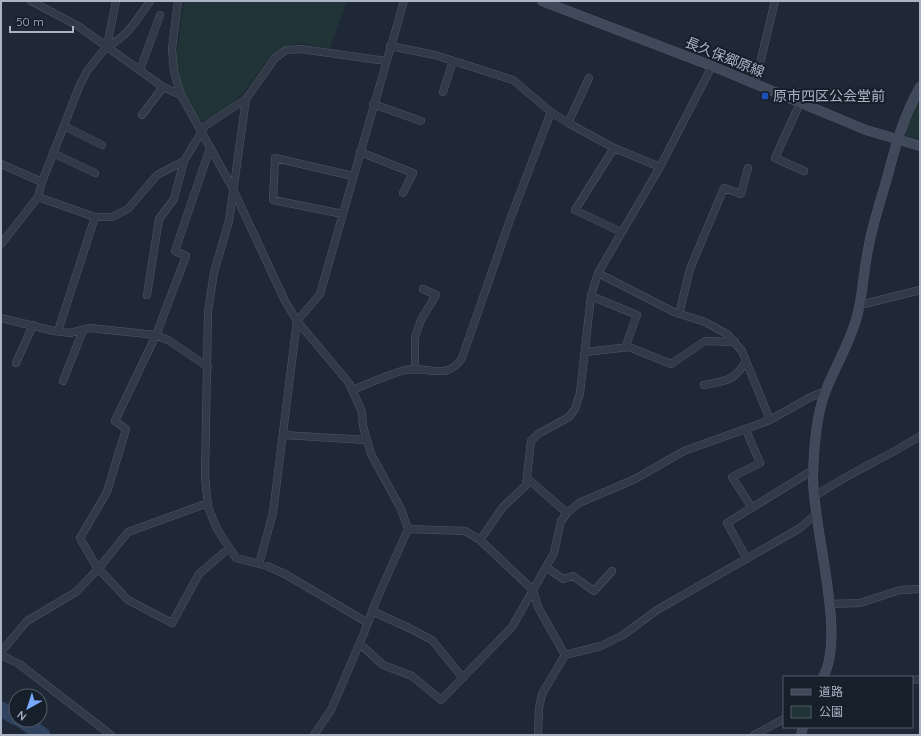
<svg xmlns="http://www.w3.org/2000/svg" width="921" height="736" font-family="Quicksand,'Noto Sans JP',sans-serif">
	<rect width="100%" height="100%" fill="#1e2836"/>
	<path fill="#203437" d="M 184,1 L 347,1 L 330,48 C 318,47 302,41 290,45 C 266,52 257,80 239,97 C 229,107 216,113 204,121 L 199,121 L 178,79 L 176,61 Z
		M 920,97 L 920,140 L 907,136 L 904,130 Z"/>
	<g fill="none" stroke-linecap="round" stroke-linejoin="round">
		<path stroke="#30435e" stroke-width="15" d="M 1,709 L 16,718
			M 21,720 L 43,735"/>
		<g stroke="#4f5765" stroke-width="8">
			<path id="street" d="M 31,1 L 78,26 L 163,87 L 181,95
				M 178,1 L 172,49 L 174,72 L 181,95 L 232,187 L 285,301 L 297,321 L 349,383 L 362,412 L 363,426 L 371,454 L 401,509 L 408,529 L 376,601 L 364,633 L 331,710 L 314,735
				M 107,46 C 125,40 140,16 150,1
				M 390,46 L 435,55 L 513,80 L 551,112 L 568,123 L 614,148 L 660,167
				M 140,70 L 160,15
				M 755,84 L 775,1
				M 443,92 L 453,61
				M 246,99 L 229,221 L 214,272 L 208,312 L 205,476 L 208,507 L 217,529 L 236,558 L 267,566 L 285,574 L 368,623
				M 800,103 L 775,158 L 804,171
				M 373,104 L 421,121
				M 142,115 L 163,87
				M 568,123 L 589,78
				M 64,126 L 102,145
				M 210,148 L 175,251 L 186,256 L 156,335 L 115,421 L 126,429 L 107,492 L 80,538 L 96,566 L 128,600 L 172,623 L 199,574 L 229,548
				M 614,148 L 575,210 L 621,232
				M 360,152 L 413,173 L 403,193
				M 53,153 L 95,173
				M 1,164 L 42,182
				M 38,197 L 95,217 L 112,217 L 128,209 L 157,175 L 184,161 L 205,126 L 246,99 L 275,58 L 286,50 L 301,49 L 386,61
				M 343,214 L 273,200 L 275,158 L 353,176
				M 1,244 L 38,197 L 42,182 L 79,87 L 87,71 L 107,46 L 116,1
				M 598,273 L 674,312 L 705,322 L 727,334 L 742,351 L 770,420
				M 147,295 L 159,219 L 174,199 L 184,161
				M 591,296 L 637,315 L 625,348
				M 860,305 L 920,290
				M 679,314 L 690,269 L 724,188 L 741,194 L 748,168
				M 1,318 L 54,331 L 70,333 L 90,328 L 156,335 L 168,340 L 208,367
				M 58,331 L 95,217
				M 586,352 L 629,347 L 671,364 L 705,341 L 735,342
				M 16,363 L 33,325
				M 415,370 L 415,337 L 421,320 L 436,295 L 423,289
				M 63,381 L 83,330
				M 704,385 C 725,381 735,381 746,361
				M 353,390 C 369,383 388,375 405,370 C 427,365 447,382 462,358 L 511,217 L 551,112
				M 746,430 L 760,463 L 732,477 L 752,508
				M 283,435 L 367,440
				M 527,478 L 567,513
				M 815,496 C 848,473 886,458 920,436
				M 408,529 L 465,531 L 480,540 L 533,590 L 538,607 L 565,655
				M 480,540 L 503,507 L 526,485 L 531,441 L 538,434 L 569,417 L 575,409 L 580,393 L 591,296 L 598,273 L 660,167 L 712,66
				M 747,559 L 727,523 L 813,470
				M 259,564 L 273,513 L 297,321 L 320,294 L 404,1
				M 546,567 L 563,579 L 573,576 L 594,591 L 612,571
				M 829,604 L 860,603 L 900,590 L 920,589
				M 372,611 L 409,628 L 432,640 L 463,678
				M 360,644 L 383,665 L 412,676 L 441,700 L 512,627 L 554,553 L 561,521 L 567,513 L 579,503 L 635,479 L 684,451 L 770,420 L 809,398 L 825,391
				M 1,652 L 27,621 L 76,592 L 98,569 L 128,532 L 208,503
				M 1,655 L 19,664 L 111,735
				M 912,680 L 920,679
				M 538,735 L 539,708 L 542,694 L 565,655 L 601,646 L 623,635 L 657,610 L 800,528 L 816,514
				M 754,735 L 784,719"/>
		</g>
		<g stroke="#4f5765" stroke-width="10">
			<path id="secondary" d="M 542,1 L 712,66 L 866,130 L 920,146
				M 823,677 C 847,635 812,527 813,475 C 814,448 816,415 826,390 C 835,367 849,344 856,320 C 863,297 863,273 868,250 C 872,227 879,205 886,182 C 895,148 902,119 920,87
				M 801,735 L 803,727"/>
		</g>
		<use href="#street" stroke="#313a46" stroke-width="7"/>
		<use href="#secondary" stroke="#3f495a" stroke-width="9"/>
	</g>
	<rect fill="#1a4fb4" stroke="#171f2b" stroke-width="1.5" x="761" y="92" width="8" height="8" rx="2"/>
	<g text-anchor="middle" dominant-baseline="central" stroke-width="4" stroke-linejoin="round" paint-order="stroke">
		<g font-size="14" fill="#abb4c4" stroke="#171f2b">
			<text transform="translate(725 57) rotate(22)">長久保郷原線</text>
		</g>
		<g font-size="14" fill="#abb4c4" stroke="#171f2b" text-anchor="start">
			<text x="773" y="96">原市四区公会堂前</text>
		</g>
	</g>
	<rect width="921" height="736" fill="none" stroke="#abb4c4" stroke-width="4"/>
	<rect x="783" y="676" width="130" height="52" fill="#171f2b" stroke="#525b68"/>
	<rect x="791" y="689" width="20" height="6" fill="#3f495a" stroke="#525b68"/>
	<text x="819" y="696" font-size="12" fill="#abb4c4">道路</text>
	<rect x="791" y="706" width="20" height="12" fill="#203437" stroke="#525b68"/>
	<text x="819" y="716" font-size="12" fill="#abb4c4">公園</text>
	<g transform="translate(28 708) rotate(219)"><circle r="19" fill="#171f2b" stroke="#525b68"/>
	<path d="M0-3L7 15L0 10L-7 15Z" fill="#78a9fc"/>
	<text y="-6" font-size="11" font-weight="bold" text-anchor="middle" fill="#abb4c4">N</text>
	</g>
	<path d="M10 26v6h63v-6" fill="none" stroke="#abb4c4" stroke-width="2"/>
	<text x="16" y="26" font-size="12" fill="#abb4c4" stroke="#171f2b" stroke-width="3" paint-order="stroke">50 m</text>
</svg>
